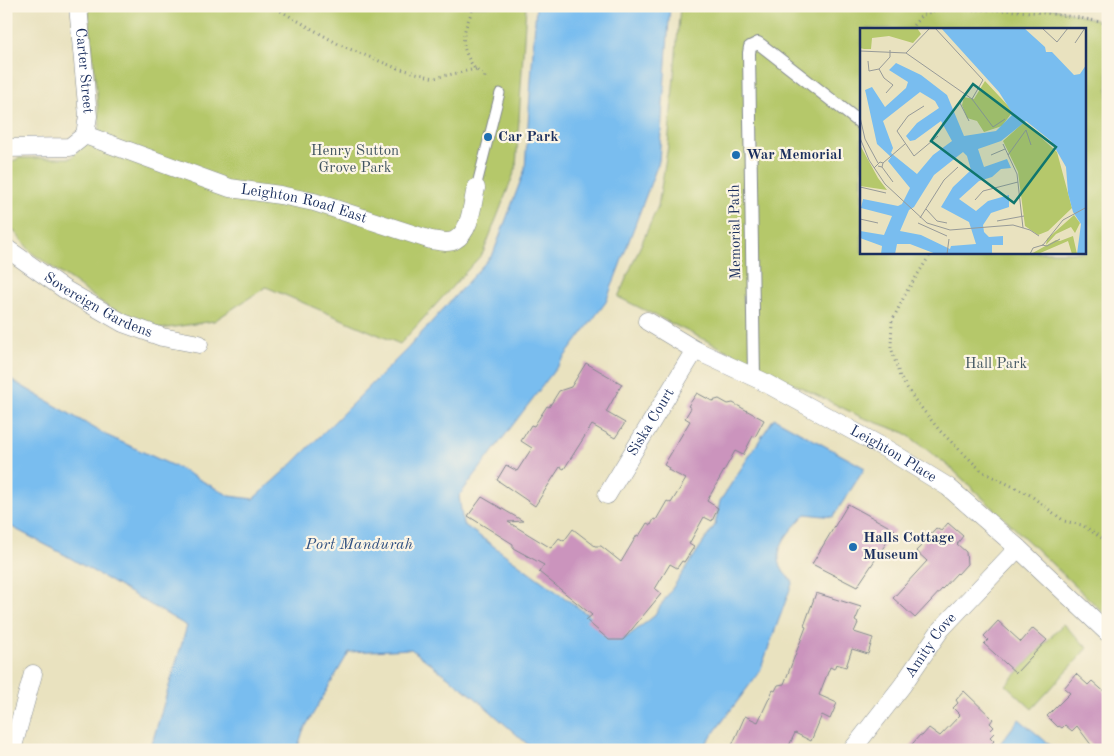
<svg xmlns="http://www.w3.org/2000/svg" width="1114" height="756" font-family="'Old Standard TT',serif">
	<rect width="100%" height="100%" fill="#fcf5e5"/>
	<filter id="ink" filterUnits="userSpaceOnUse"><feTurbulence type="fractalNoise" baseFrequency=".02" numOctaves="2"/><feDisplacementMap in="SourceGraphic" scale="10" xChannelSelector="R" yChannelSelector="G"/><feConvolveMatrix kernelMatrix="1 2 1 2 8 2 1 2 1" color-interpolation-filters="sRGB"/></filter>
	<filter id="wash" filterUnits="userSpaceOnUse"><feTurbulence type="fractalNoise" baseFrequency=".0096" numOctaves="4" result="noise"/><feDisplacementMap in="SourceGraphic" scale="20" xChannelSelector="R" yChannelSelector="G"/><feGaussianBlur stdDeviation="1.12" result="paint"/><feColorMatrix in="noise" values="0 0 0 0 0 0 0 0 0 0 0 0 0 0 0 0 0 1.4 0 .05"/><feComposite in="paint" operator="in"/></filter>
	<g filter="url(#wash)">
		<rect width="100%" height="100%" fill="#e9e2bf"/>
		<path fill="#b5c86b" stroke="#687c64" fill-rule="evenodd" d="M 88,6 L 526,6 L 516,168 L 483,253 L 400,344 L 266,287 L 214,321 L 161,329 L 114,311 L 32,253 L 9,225 L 6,219 L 6,165 L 19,158 L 71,158 L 100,127 Z
			M 680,6 L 1042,6 L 1074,13 L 1108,24 L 1108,617 L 951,468 L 905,433 L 861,417 L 618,297 L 658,206 L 668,146 ZM 862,29 L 1085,29 L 1085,252 L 862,252 Z
			M 1063,624 L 1088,648 L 1032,709 L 1006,685 Z"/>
		<path fill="#79bdef" stroke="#4a76a6" d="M 536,6 L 670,6 L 659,161 L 606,302 L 459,496 L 463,524 L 623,640 L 653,617 L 715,525 L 720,501 L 774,418 L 865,468 L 833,517 L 806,514 C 792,528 771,548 782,569 C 784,574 789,578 793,581 L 760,671 L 701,750 L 534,750 L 473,696 L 411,649 L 349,652 L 303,731 L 297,750 L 150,750 L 187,626 L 65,555 L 6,524 L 6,375 L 15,382 L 106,435 L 178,468 L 230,496 L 253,499 L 292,464 L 408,348 L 493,254 L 525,169 Z
			M 1019,719 L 1056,750 L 995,750 Z"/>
		<g id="blocks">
			<path fill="#cb94bd" d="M 586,363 L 622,384 L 606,412 L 625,423 L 615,438 L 592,425 L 564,469 L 560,467 L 535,506 L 497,480 L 506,465 L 517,471 L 532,448 L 521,441 L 531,425 L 534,426 L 547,406 L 549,407 L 559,391 L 571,387 Z
				M 697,393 L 712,401 L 719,399 L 728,404 L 733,403 L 764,420 L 755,437 L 753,436 L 743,455 L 735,451 L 707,501 L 718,508 L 712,521 L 704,517 L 689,544 L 694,547 L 684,562 L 682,561 L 677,568 L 670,564 L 655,589 L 661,594 L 623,640 L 609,640 L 586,620 L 592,615 L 539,572 L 544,565 L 513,548 L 513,544 L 468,516 L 482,497 L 523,521 L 508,522 L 551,548 L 559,538 L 564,541 L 573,529 L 595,546 L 601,546 L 621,562 L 637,535 L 639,536 L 647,523 L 651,525 L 654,519 L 656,520 L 667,501 L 671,503 L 686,479 L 668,470 L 669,468 L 664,465 L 690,421 L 685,418 L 691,408 L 688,406 Z
				M 848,504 L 895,530 L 857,587 L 812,564 Z
				M 948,523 L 963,536 L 957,544 L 966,552 L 967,564 L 958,574 L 957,573 L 915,618 L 893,598 L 927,561 L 916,551 L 923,544 L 922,543 L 936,528 L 941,531 Z
				M 816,593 L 861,607 L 855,621 L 858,623 L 854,632 L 873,638 L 868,654 L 852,649 L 846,667 L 836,664 L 834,669 L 830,667 L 819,695 L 837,703 L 830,719 L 822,715 L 811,741 L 795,733 L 787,750 L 730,750 L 745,716 L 758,722 L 773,690 L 775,691 L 778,685 L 784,684 L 806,627 L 804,626 Z
				M 998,621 L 1021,642 L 1033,628 L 1047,640 L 1016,673 L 984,644 L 988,640 L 984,636 Z
				M 1076,674 L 1088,685 L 1092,681 L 1108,695 L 1108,750 L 1095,750 L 1077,726 L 1072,731 L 1065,725 L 1062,728 L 1059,726 L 1058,727 L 1047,716 L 1070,693 L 1064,688 Z
				M 964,691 L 993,719 L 990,723 L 994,727 L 991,730 L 994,733 L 990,737 L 994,741 L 986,750 L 907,750 L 920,735 L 922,736 L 929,728 L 940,736 L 960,715 L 953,708 L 958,703 L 956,700 Z"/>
		</g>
	</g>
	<g filter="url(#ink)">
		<use href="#blocks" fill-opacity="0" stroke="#82888e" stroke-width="1"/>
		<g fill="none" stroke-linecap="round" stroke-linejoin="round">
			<g stroke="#82888e" stroke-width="11">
				<path id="service" d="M 476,188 L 500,93"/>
			</g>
			<g stroke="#82888e" stroke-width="14">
				<path id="pedestrian" d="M 754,378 L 749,53 L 750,47 L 758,43 L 761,45 L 862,124"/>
			</g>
			<g stroke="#82888e" stroke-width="19">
				<g id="minor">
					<path id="s1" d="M 78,6 L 88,116 L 85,135"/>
					<path id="s2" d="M 85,135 L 230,188 L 280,195 L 314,202 L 431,240 C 438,241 448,244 455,240 C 471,231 472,204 476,188"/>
					<path d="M 6,148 L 70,147 L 85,135"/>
					<path id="s3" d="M 6,248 L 64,289 L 123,323 L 162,337 L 199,344"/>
					<path id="s4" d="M 647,321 L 695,350 L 762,381 L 888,450 L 948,487 L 1018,548 L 1108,633"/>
					<path id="s5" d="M 607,495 L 695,350"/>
					<path d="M 12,750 L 33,674"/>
					<path id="s6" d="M 852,750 L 902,686 L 941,629 L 1018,548"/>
				</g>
			</g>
			<path stroke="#82888e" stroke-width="3" stroke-dasharray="1 4" stroke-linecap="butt" d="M 272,6 L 340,45 L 394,67 L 434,78 L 476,69
				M 474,6 C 464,32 457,41 473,66 C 475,70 481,73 485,76 L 484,81
				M 910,29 L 922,15 L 937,10 C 993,9 1053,10 1108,24
				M 932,252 L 907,291 L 892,321 L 891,347 L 900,377 L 915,400 L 940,431 L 983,472 L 1030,495 L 1064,521 L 1082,525 L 1108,542
				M 1037,748 L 1038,750"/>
			<use href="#service" stroke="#fff" stroke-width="9"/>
			<use href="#pedestrian" stroke="#fff" stroke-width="12"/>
			<use href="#minor" stroke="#fff" stroke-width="18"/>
		</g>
	</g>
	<g fill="#1f6fb2" stroke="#fcf5e5" stroke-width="2">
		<circle cx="488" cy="137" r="5"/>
		<circle cx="736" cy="155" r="5"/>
		<circle cx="853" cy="547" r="5"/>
	</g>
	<g text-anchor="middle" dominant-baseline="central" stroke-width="4.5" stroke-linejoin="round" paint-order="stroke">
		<g font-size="15" fill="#1b2f5e" stroke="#fcf5e5">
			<text stroke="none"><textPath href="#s1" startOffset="65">Carter Street</textPath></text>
			<text stroke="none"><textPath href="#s2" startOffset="230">Leighton Road East</textPath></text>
			<text transform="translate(736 232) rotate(-91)">Memorial Path</text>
			<text stroke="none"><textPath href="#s3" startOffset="109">Sovereign Gardens</textPath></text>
			<text stroke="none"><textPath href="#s5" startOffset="85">Siska Court</textPath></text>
			<text stroke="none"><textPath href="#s4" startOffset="280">Leighton Place</textPath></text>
			<text stroke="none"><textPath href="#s6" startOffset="131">Amity Cove</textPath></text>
		</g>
		<g font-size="15" font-weight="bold" fill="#1b2f5e" stroke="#fcf5e5" text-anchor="start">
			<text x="498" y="137">Car Park</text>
			<text x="746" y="155">War Memorial</text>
			<text x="863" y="538">Halls Cottage<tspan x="863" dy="17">Museum</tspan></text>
		</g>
		<g font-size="15" fill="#425561" stroke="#fcf5e5">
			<text x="355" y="151">Henry Sutton<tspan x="355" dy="17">Grove Park</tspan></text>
			<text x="996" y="364">Hall Park</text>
		</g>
		<g font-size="16" font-style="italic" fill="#325282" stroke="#fcf5e5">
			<text x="359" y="545">Port Mandurah</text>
		</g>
	</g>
	<g transform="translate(860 28)">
		<rect width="226" height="226" fill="#e9e2bf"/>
		<path d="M 1,0 L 57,0 L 61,6 L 53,15 L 29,8 L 12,10 L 11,21 L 4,21 L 0,20 ZM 125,53 L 153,83 L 142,98 L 124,104 L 117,93 L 107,90 L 102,77 L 104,69 L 114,71 ZM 164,94 L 197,124 L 212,180 L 188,203 L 178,207 L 165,198 L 158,144 L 143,113 ZM 0,117 L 18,150 L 27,162 L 0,158 ZM 214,187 L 220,195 L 215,205 L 211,199 L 196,206 L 186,217 L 187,211 ZM 213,208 L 217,226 L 212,226 L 208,213 L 178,226 L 171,226 L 196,212 L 200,213 Z" fill="#b5c86b"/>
		<path d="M 81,0 L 164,0 L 185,19 L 186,24 L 192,24 L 214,47 L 220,46 L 226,37 L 226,226 L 217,226 L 221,196 L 213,184 L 208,165 L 206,139 L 191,113 L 166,93 L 141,113 L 118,121 L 124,139 L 147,131 L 151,140 L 141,141 L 132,149 L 119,153 L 99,171 L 116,183 L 128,173 L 149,167 L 149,179 L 131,185 L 123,197 L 124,204 L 129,209 L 143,208 L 143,217 L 132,217 L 132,226 L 146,226 L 76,226 L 50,216 L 37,216 L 35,226 L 21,226 L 22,218 L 0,210 L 0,203 L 24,207 L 32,188 L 1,180 L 3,171 L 38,178 L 42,176 L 50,160 L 28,133 L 31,129 L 17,116 L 6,66 L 5,62 L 12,59 L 25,79 L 46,60 L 48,54 L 29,42 L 36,35 L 61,47 L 87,67 L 104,108 L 136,103 L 153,86 L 139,64 ZM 60,64 L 75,73 L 79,80 L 57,95 L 46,108 L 50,113 L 55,112 L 81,93 L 92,113 L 73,127 L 57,146 L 31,125 L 33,120 L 23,93 ZM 103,124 L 107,128 L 111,142 L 93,159 L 81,179 L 109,194 L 116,216 L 91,218 L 90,221 L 61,207 L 40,203 L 49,182 L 54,179 L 74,147 Z" fill="#79bdef" fill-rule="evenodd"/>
		<path fill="none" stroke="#979a98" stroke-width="1" d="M 75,0 L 123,52 L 112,71M 182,0 L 197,14 L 208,0M 215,15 L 225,0M 0,23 L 46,25 L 112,71 L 133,99 L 145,91M 46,25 L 70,0M 8,33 L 9,43 L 19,41 L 30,29 L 30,22M 19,41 L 24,50 L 33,57 L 26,65M 104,67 L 100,75 L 109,93M 64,78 L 48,88 L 37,103 L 54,128 L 78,108M 0,89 L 5,111 L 18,135M 0,110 L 9,132 L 25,156 L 67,195 L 90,202 L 153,197 L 170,202 L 179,208M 143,116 L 157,146 L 163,200M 131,127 L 145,121M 148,127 L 166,102 L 171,117M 23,135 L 45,116M 22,139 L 33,154M 14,140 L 20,134 L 23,135 L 22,139 L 18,138M 0,159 L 26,165M 115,172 L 123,163 L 158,154M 66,181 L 77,193 L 87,195M 60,190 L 84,152 L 98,139M 0,191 L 18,195M 137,193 L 164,188M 58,195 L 87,208M 182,217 L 187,218 L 200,211M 87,226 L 89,211M 170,226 L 173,220 L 183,217 L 203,192 L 227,179"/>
		<path fill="#0f766e" fill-opacity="0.15" stroke="#0f766e" stroke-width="2.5" d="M 113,56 L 196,119 L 154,175 L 71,113 Z"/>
		<rect width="226" height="226" fill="none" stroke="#1b2f5e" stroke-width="2.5"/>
	</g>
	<rect width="1114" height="756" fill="none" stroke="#fcf5e5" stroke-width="25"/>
</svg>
